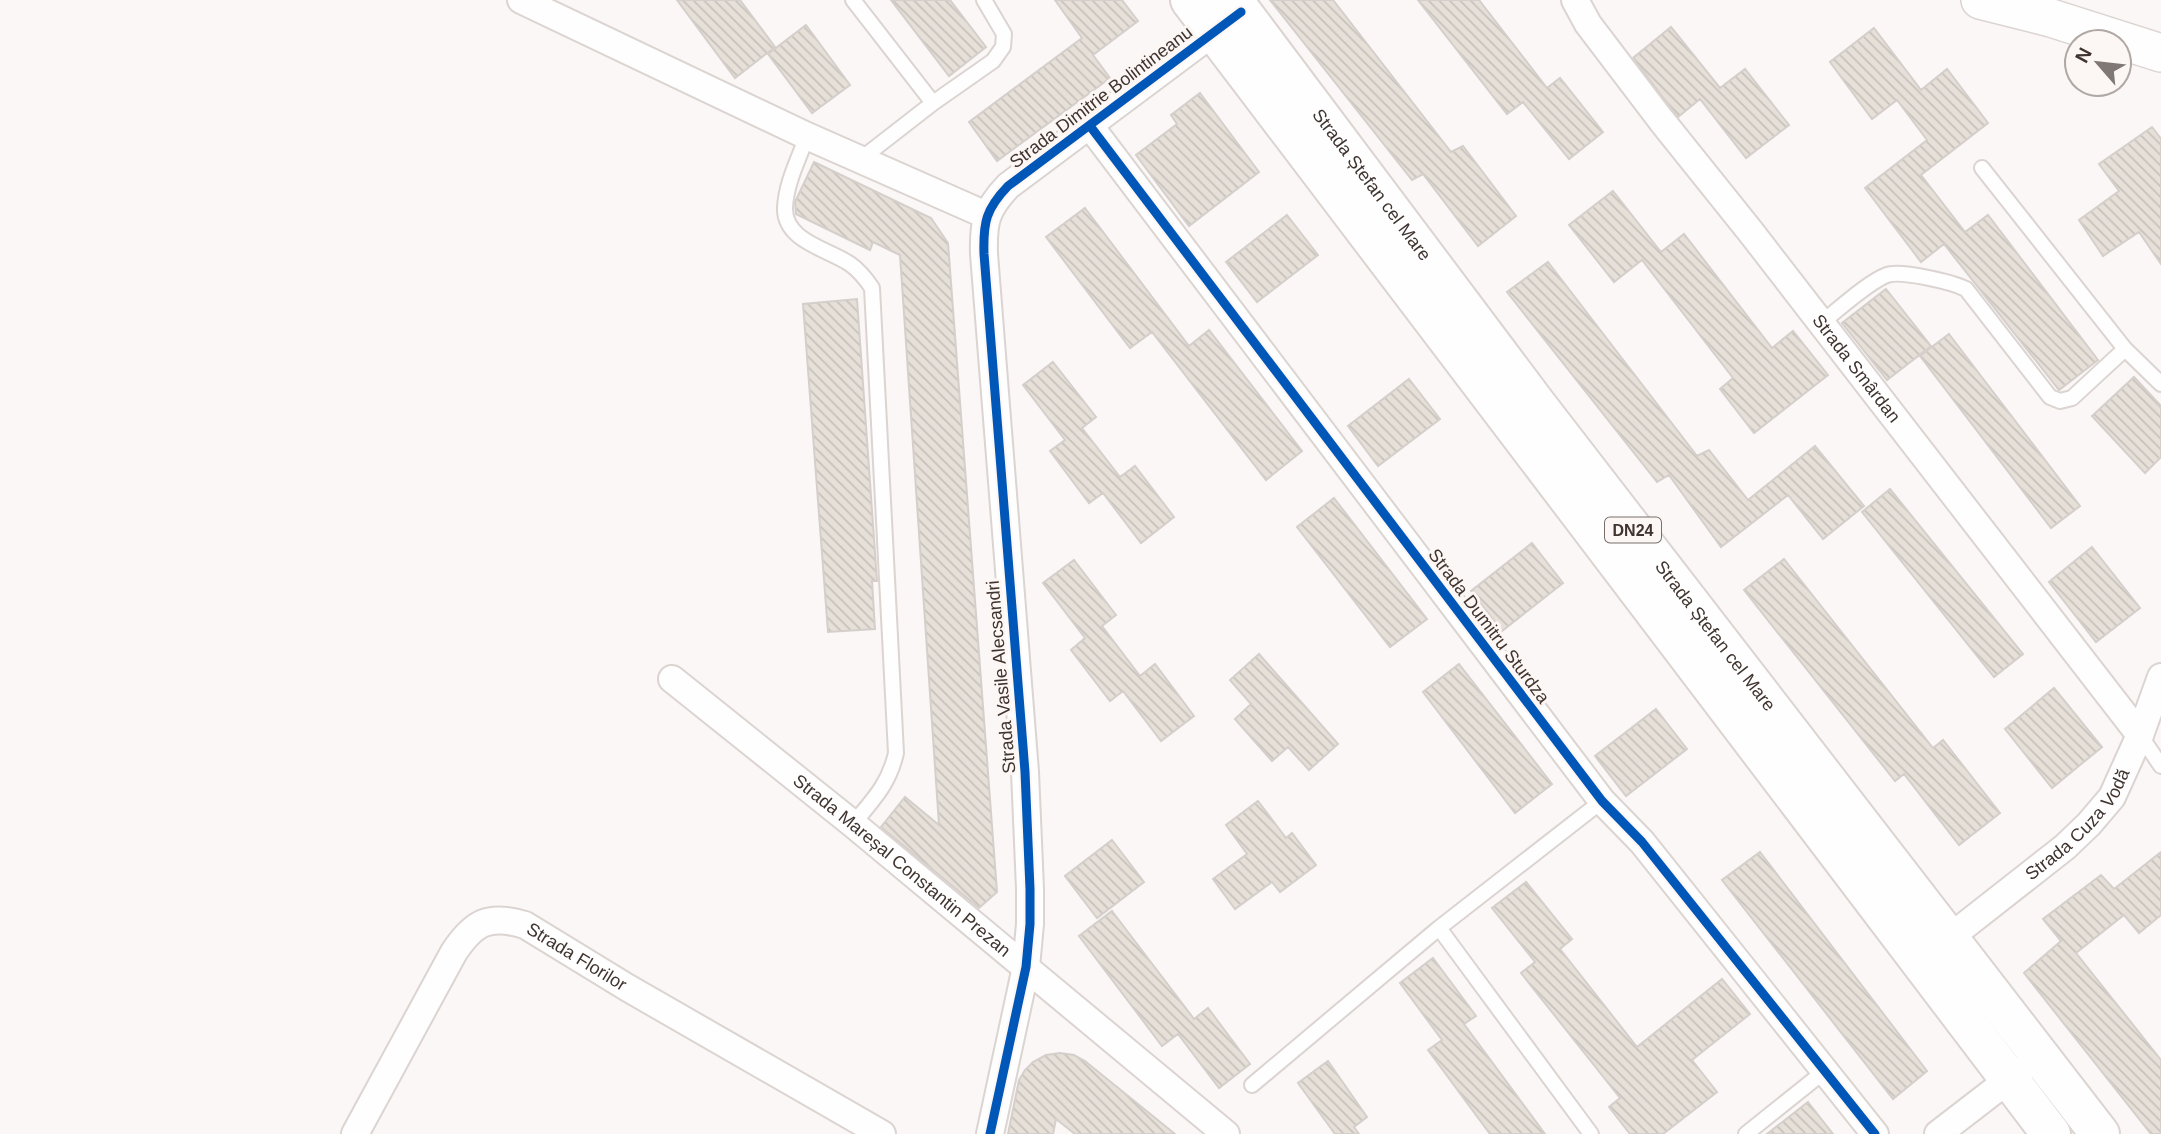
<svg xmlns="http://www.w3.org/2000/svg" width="2161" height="1134" font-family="Arial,sans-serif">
	<defs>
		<pattern id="building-back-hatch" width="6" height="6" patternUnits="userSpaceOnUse" patternTransform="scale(1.75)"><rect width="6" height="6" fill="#e7e0d9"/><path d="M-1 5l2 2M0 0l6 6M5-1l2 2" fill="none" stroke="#c7c1bb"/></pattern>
	</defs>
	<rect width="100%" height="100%" fill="#faf7f6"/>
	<path fill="url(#building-back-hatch)" stroke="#d5cfcb" stroke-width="2" d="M 677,0 L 740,0 L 775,47 L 735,78 Z
		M 891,0 L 950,0 L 986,47 L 949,76 Z
		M 1055,0 L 1122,0 L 1138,21 L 1093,55 L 1110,78 L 997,161 L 969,122 L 1082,38 Z
		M 1270,0 L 1333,0 L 1451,152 L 1463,146 L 1516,216 L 1478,246 L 1423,174 L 1412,180 Z
		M 1418,0 L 1479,0 L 1547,88 L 1560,78 L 1603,132 L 1569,159 L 1523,102 L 1507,114 Z
		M 806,25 L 850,85 L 812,113 L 768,54 Z
		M 1671,27 L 1720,88 L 1745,69 L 1789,125 L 1746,158 L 1700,99 L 1678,117 L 1633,58 Z
		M 1874,28 L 1921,90 L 1947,69 L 1988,123 L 1921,175 L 1965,232 L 1988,215 L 2098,360 L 2059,390 L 1944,244 L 1921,262 L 1865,188 L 1927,140 L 1897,100 L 1872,119 L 1830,62 Z
		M 1200,93 L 1259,172 L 1189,226 L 1136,155 L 1177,124 L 1171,115 Z
		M 2152,127 L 2161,139 L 2161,264 L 2139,232 L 2103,256 L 2079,220 L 2119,191 L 2099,164 Z
		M 814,162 L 931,218 L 948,243 L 997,892 L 979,908 L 881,827 L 905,797 L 939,825 L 900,255 L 873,242 L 870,250 L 796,214 L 795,202 Z
		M 1613,191 L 1661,252 L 1684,234 L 1772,348 L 1793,331 L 1828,375 L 1754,433 L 1720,389 L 1733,378 L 1642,260 L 1614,282 L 1569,225 Z
		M 1085,208 L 1189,346 L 1209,330 L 1302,451 L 1266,480 L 1152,332 L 1130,348 L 1046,237 Z
		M 1287,215 L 1318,255 L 1257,302 L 1226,262 Z
		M 1548,262 L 1697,456 L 1709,450 L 1748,500 L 1815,446 L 1864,506 L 1823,539 L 1788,495 L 1721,547 L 1669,475 L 1657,482 L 1507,292 Z
		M 1886,289 L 1931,346 L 1887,380 L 1842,323 Z
		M 857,299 L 877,581 L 872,581 L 875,629 L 828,632 L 803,304 Z
		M 1949,334 L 2080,506 L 2051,528 L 1920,356 Z
		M 1053,362 L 1096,417 L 1082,428 L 1120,477 L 1135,466 L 1174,517 L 1141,543 L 1103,493 L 1089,503 L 1050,451 L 1065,440 L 1023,385 Z
		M 2134,377 L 2161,406 L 2161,457 L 2145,473 L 2092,416 Z
		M 1409,379 L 1440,419 L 1378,466 L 1348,426 Z
		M 1890,489 L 2023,654 L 1994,677 L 1862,512 Z
		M 1334,498 L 1427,619 L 1390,647 L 1297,527 Z
		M 1532,543 L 1563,583 L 1502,631 L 1471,591 Z
		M 2092,547 L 2140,608 L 2096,642 L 2049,582 Z
		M 1784,559 L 1933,748 L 1943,740 L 2000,813 L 1959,845 L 1904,774 L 1895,781 L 1744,590 Z
		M 1074,560 L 1116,615 L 1102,626 L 1140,676 L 1155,664 L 1194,716 L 1161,741 L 1123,691 L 1110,701 L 1071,650 L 1085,638 L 1043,583 Z
		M 1259,654 L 1338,744 L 1309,770 L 1288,747 L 1272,761 L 1235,719 L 1251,704 L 1230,680 Z
		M 1459,664 L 1552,784 L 1515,813 L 1423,692 Z
		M 2054,688 L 2102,747 L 2052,788 L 2005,729 Z
		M 1656,709 L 1687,749 L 1626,796 L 1595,756 Z
		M 1258,801 L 1286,838 L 1292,833 L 1316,865 L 1280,892 L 1272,882 L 1235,909 L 1213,879 L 1247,854 L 1226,825 Z
		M 1112,840 L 1144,882 L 1097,918 L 1065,876 Z
		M 1760,852 L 1927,1071 L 1893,1099 L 1722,880 Z
		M 2161,852 L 2161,915 L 2139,933 L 2124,915 L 2076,953 L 2161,1060 L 2161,1134 L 2151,1134 L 2024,973 L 2061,941 L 2043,919 L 2101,875 L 2114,889 Z
		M 1526,882 L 1572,939 L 1560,949 L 1637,1047 L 1722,979 L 1750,1014 L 1692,1060 L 1717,1092 L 1663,1134 L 1630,1134 L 1609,1107 L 1620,1098 L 1521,973 L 1535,962 L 1492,908 Z
		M 1112,911 L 1194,1019 L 1208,1008 L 1250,1064 L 1219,1088 L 1178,1034 L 1162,1046 L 1079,936 Z
		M 1433,958 L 1476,1016 L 1464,1024 L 1545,1134 L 1490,1134 L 1428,1050 L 1442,1040 L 1400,983 Z
		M 1060,1053 L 1074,1055 L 1085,1061 L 1175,1134 L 1075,1134 L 1056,1119 L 1053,1134 L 1008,1134 L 1019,1080 L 1025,1070 L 1033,1062 L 1046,1055 Z
		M 1328,1061 L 1367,1117 L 1354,1127 L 1359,1134 L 1335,1134 L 1298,1083 Z
		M 1808,1102 L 1833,1134 L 1767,1134 Z"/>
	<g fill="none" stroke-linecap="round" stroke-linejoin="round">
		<g stroke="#dbd4d1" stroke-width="18">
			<path id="service" d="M 853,0 L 933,103
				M 807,136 C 799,158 786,183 785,208 C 784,241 828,249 850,264 C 860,271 866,279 872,288 L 896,753 C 889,784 873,800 853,824
				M 861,159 L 933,103 L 993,61 L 1003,47 L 1004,34 L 984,0
				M 1982,168 L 2125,349 L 2161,384
				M 1821,323 C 1838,310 1868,282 1887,275 C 1901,270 1952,282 1966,289 L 2050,397 L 2060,401 L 2072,398 L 2125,349
				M 2140,735 L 2161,766
				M 1439,928 L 1591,1134
				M 1252,1085 L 1439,928 L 1602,801
				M 1746,1134 L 1826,1070"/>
		</g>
		<g stroke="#dbd4d1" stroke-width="30">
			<g id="minor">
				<path d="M 521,0 L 807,136 L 986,215"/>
				<path id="s1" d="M 1575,0 L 1588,24 L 1661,120 L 1750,231 L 2140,735"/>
				<path d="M 1090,126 L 1602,801 L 1642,842 L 1875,1134"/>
				<path id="s2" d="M 672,679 L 853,824 L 1226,1134"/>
				<path id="s3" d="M 1949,938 L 2065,847 L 2089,824 L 2112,797 L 2140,735 L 2161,677"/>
				<path id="s4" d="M 355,1134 L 454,952 C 474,922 489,914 525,925 L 628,988 L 882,1134"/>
				<path d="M 990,1134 L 1026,967 L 1030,924 L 1030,889 L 1025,772 L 984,254 C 983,222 986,209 1008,186 L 1226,23"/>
				<path d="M 1938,1134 L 2021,1070"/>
			</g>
		</g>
		<g stroke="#dbd4d1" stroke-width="40">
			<path id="secondary" d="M 1980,0 L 2051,18 L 2161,53"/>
		</g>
		<g stroke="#dbd4d1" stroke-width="42">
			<g id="primary">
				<path d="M 1190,0 L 2051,1134"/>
				<path id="s5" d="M 1233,0 L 1537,405 L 2100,1134"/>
			</g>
		</g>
		<use href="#service" stroke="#fefefe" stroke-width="14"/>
		<use href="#minor" stroke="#fefefe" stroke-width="26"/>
		<use href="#secondary" stroke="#fefefe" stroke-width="37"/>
		<use href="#primary" stroke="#fefefe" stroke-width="38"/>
		<g stroke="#fcf6f4" stroke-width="13">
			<path id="cycleway" d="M 1090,126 L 1602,801 L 1642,842 L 1875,1134
				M 990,1134 L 1026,967 L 1030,924 L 1030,889 L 1025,772 L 984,254 C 983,222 986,209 1008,186 L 1241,12"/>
		</g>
		<use href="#cycleway" stroke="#0057b8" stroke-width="9"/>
	</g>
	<g text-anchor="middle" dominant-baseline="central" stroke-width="6" stroke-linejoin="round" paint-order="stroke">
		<rect fill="#fcf6f4" stroke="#786e6a" stroke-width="2" x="1605" y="517.5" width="56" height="25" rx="5"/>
		<g font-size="16" font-weight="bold" fill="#3f342f">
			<text x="1633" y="530">DN24</text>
		</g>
		<g font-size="18" fill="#3f342f" stroke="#fcf6f4">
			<text transform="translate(1101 97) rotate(-37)">Strada Dimitrie Bolintineanu</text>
			<text stroke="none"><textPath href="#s5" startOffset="231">Strada Ștefan cel Mare</textPath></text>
			<text stroke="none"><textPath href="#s1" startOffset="464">Strada Smârdan</textPath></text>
			<text transform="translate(1489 626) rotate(53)">Strada Dumitru Sturdza</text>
			<text stroke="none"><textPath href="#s5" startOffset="798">Strada Ștefan cel Mare</textPath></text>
			<text transform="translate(1001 677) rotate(-95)">Strada Vasile Alecsandri</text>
			<text stroke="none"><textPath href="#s3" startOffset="173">Strada Cuza Vodă</textPath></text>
			<text stroke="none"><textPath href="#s2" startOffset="296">Strada Mareșal Constantin Prezan</textPath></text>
			<text stroke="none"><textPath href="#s4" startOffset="352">Strada Florilor</textPath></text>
		</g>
	</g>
	<g transform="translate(2098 63) rotate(298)"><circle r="33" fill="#fcf6f4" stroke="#b0a8a5" stroke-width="2"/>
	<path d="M0-5L12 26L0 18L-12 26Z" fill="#807875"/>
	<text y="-10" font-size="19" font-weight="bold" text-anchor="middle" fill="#3f342f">N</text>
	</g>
</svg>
